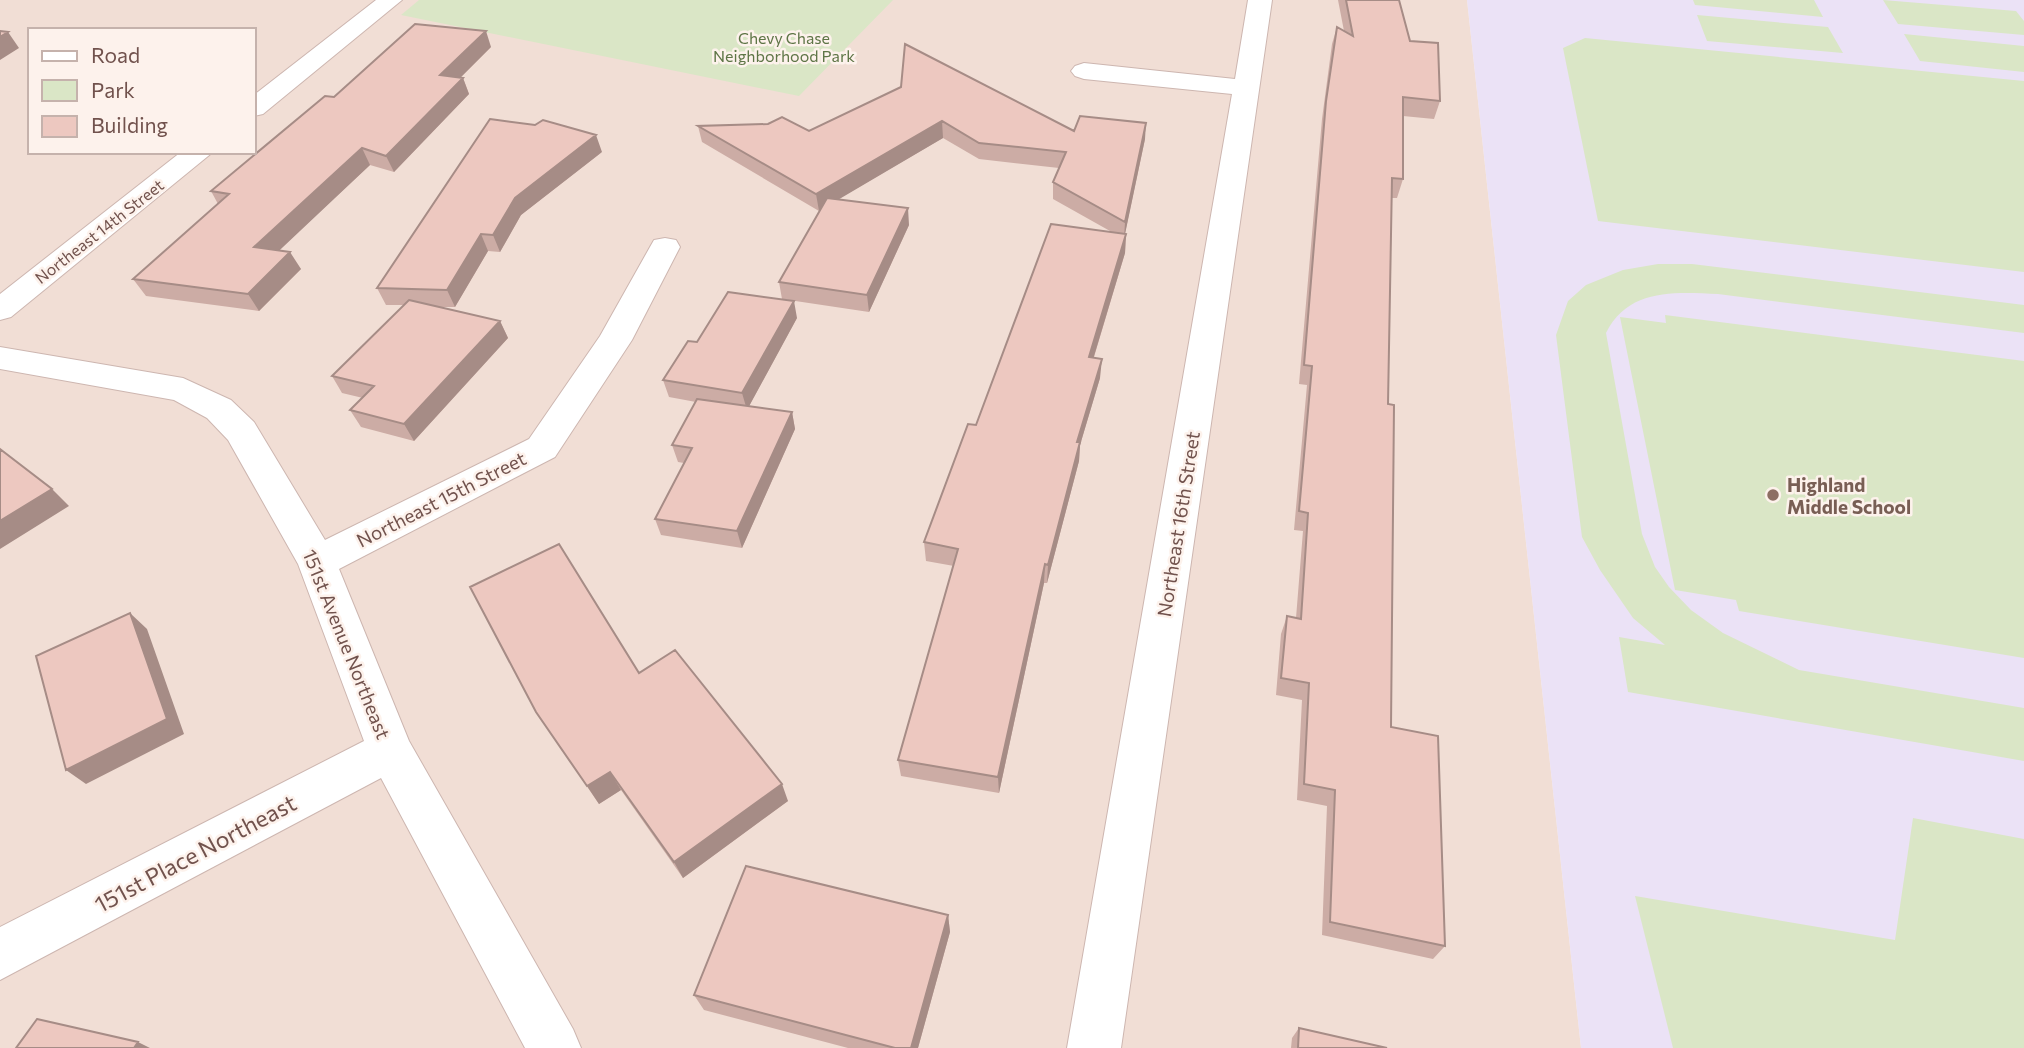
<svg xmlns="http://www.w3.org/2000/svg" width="2024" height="1048" font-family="Commissioner,sans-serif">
	<rect width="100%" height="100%" fill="#faeee6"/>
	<path fill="#f1ded5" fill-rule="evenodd" d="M 0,0 L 1467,0 L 1581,1048 L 0,1048 ZM 30,30 L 254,30 L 254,152 L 30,152 Z"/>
	<path fill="#ebe2f6" d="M 1467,0 L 2024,0 L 2024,1048 L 1581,1048 Z"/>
	<path fill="#dae6c6" d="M 419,0 L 893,0 L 799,96 L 401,15 Z
		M 1693,0 L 1814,0 L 1823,17 L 1695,5 Z
		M 1883,0 L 2016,11 L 2024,21 L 2024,35 L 1898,24 Z
		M 1697,15 L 1828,27 L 1843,53 L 1707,41 Z
		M 1904,34 L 2024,46 L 2024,72 L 1920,61 Z
		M 1585,38 L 2024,81 L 2024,272 L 1598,221 L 1563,48 Z
		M 1658,264 L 1692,264 L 2024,305 L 2024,333 L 1718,294 C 1675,292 1628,288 1606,333 L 1642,534 L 1655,567 L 1669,587 L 1691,610 L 1723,633 L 1799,670 L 2024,708 L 2024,761 L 1628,692 L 1619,637 L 1665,645 L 1633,618 L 1600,570 L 1582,537 L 1556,335 L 1568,301 L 1586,285 L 1623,270 Z
		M 1665,315 L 2024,361 L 2024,658 L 1739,611 L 1736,600 L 1675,590 L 1620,317 L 1666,323 Z
		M 1913,818 L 2024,839 L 2024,1048 L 1673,1048 L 1635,896 L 1895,940 Z"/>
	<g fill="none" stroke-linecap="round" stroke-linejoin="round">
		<g stroke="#cdb6b0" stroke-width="2">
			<path id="minor" d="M 376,0 L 402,0 L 263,114 L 254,116 L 254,95 Z
				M 1248,0 L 1272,0 L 1121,1048 L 1067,1048 L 1232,94 L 1084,79 L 1075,76 L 1071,71 L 1075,66 L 1084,63 L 1235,79 Z
				M 181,152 L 213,152 L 11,317 L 0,320 L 0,294 Z
				M 665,238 L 676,240 L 680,247 L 632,340 L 555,457 L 339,569 L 409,741 L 573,1029 L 581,1048 L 525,1048 L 381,778 L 0,980 L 0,927 L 364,741 L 298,564 L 228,440 L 207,418 L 174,400 L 0,369 L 0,347 L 183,378 L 231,400 L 254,422 L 325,540 L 529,439 L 600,336 L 650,247 L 654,240 Z"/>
		</g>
		<use href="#minor" fill="#fff" fill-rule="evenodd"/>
	</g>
	<path fill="#ccaca5" d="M 1338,0 L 1399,0 L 1410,41 L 1440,101 L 1434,119 L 1403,116 L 1403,179 L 1397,198 L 1392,198 L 1388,404 L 1391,727 L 1445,946 L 1433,959 L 1322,935 L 1327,806 L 1297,800 L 1302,700 L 1276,695 L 1281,634 L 1287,616 L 1296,618 L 1303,531 L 1294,530 L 1307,385 L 1299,384 L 1322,119 L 1332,44 L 1337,27 L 1344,31 Z
		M 491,47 L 461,77 L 463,78 L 469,94 L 394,172 L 370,165 L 279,250 L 301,269 L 259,311 L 146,296 L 133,279 L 218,204 L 211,191 L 334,97 Z
		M 901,87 L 1074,131 L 1145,139 L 1125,233 L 1126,234 L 1125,253 L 1094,357 L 1100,378 L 1080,445 L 1079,461 L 1047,583 L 1044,583 L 999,793 L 901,776 L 898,760 L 954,566 L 926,561 L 924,542 L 1110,231 L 1053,199 L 1053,182 L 1059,168 L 979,159 L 943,138 L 838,199 L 909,225 L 869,312 L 782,299 L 779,282 L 821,210 L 819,211 L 702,142 L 698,126 L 809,131 Z
		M 602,152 L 521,215 L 500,252 L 488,251 L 455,307 L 439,307 L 500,321 L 508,338 L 414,441 L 361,427 L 350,410 L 363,398 L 342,393 L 332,376 L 404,305 L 386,305 L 377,288 Z
		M 797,318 L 749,406 L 792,412 L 795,429 L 742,548 L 661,535 L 655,519 L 684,463 L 678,462 L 672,445 L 696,402 L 669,397 L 663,380 L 697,342 Z
		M 639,673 L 788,801 L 683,878 L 621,790 L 599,804 L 536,712 Z
		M 948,915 L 950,932 L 918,1048 L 848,1048 L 704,1010 L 694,995 Z
		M 1299,1028 L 1387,1048 L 1291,1048 L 1292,1038 Z"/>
	<path fill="#a68c86" d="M 486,31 L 491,47 L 447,91 L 440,75 Z
		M 8,32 L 19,48 L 0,60 L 0,37 Z
		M 463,78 L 469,94 L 394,172 L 386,156 Z
		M 942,121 L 943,138 L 819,211 L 816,194 Z
		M 1146,123 L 1145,139 L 1124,239 L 1125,222 Z
		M 596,135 L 602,152 L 521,215 L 500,252 L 493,235 L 515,198 Z
		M 362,148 L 370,165 L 265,264 L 254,247 Z
		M 908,208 L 909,225 L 869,312 L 867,295 Z
		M 481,234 L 488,251 L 455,307 L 447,290 Z
		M 1126,234 L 1125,253 L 1088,376 L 1089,357 Z
		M 290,252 L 301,269 L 259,311 L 248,294 Z
		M 794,301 L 797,318 L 747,410 L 742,393 Z
		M 500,321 L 508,338 L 414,441 L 404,424 Z
		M 1102,359 L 1100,378 L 1080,445 L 1079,461 L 1047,583 L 1048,565 L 1077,442 Z
		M 792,412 L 795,429 L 742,548 L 737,531 Z
		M 52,489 L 69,506 L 0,549 L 0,521 Z
		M 1045,564 L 1044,583 L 999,793 L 998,777 Z
		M 130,613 L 147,629 L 184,734 L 86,784 L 66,770 Z
		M 610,772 L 621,790 L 599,804 L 587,786 Z
		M 782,784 L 788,801 L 683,878 L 674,862 Z
		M 948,915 L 950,932 L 918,1048 L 911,1048 Z
		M 138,1042 L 150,1048 L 134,1048 Z"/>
	<path fill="#edc8c0" stroke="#a68c86" stroke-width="2" d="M 1346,0 L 1399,0 L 1410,41 L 1438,43 L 1440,101 L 1403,97 L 1403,179 L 1392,178 L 1388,404 L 1394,405 L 1391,727 L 1438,736 L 1445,946 L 1330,922 L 1335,790 L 1304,784 L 1309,683 L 1281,678 L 1287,616 L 1301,619 L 1308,513 L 1299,511 L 1312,366 L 1304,365 L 1326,101 L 1337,27 L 1353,36 Z
		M 415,24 L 486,31 L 440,75 L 463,78 L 386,156 L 362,148 L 254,247 L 290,252 L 248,294 L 133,279 L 229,194 L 211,191 L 325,96 L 334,97 Z
		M 0,31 L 8,32 L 0,37 Z
		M 905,44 L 1074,131 L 1080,116 L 1146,123 L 1125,222 L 1053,182 L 1066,152 L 979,143 L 942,121 L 816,194 L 698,126 L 768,124 L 782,117 L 809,131 L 901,87 Z
		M 490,119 L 535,125 L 543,120 L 596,135 L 515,198 L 493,235 L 481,234 L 447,290 L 377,288 Z
		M 827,198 L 908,208 L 867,295 L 779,282 Z
		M 1051,224 L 1126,234 L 1089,357 L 1102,359 L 1077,442 L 1080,442 L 1048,565 L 1045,564 L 998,777 L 898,760 L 958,549 L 924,542 L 968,424 L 976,425 Z
		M 728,292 L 794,301 L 742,393 L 663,380 L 688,341 L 697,342 Z
		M 409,300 L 500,321 L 404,424 L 350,410 L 374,386 L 332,376 Z
		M 697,399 L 792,412 L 737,531 L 655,519 L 692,448 L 672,445 Z
		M 0,449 L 52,489 L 0,521 Z
		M 559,544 L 639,673 L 675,650 L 782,784 L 674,862 L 610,772 L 587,786 L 536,712 L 470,587 Z
		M 130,613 L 167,719 L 66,770 L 36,656 Z
		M 746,866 L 948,915 L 911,1048 L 895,1048 L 694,995 Z
		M 37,1019 L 138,1042 L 134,1048 L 16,1048 Z
		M 1299,1028 L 1387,1048 L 1298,1048 Z"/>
	<circle fill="#8d6e63" stroke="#fdf2ec" stroke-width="2.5" cx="1773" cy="495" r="7"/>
	<g text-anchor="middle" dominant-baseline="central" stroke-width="5" stroke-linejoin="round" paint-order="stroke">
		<g font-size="16" fill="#5e7546" stroke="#fdf2ec">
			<text x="784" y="37">Chevy Chase<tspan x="784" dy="18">Neighborhood Park</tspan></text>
		</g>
		<g font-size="16" fill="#71524d" stroke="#fdf2ec">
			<text transform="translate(99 231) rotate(-38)">Northeast 14th Street</text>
		</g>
		<g font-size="19" font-weight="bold" fill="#785e54" stroke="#fdf2ec" text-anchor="start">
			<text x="1787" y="484">Highland<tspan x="1787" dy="22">Middle School</tspan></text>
		</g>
		<g font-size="19" fill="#71524d" stroke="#fdf2ec">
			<text transform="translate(441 499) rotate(-27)">Northeast 15th Street</text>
			<text transform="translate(1178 524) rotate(-81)">Northeast 16th Street</text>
			<text transform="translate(347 644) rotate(68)">151st Avenue Northeast</text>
		</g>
		<g font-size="23" fill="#71524d" stroke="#fdf2ec">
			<text transform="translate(195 853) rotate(-28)">151st Place Northeast</text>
		</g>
	</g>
	<rect x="28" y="28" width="228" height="126" fill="#fdf2ec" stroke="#c5b2ac" stroke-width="2"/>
	<rect x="42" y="51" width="35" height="10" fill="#ffffff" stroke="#c5b2ac" stroke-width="2"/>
	<text x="91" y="63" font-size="21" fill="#71524d">Road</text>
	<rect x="42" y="80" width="35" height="21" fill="#dae6c6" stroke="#c5b2ac" stroke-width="2"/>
	<text x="91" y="98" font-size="21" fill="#71524d">Park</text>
	<rect x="42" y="116" width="35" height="21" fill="#edc8c0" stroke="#c5b2ac" stroke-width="2"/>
	<text x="91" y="133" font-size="21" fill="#71524d">Building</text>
</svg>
